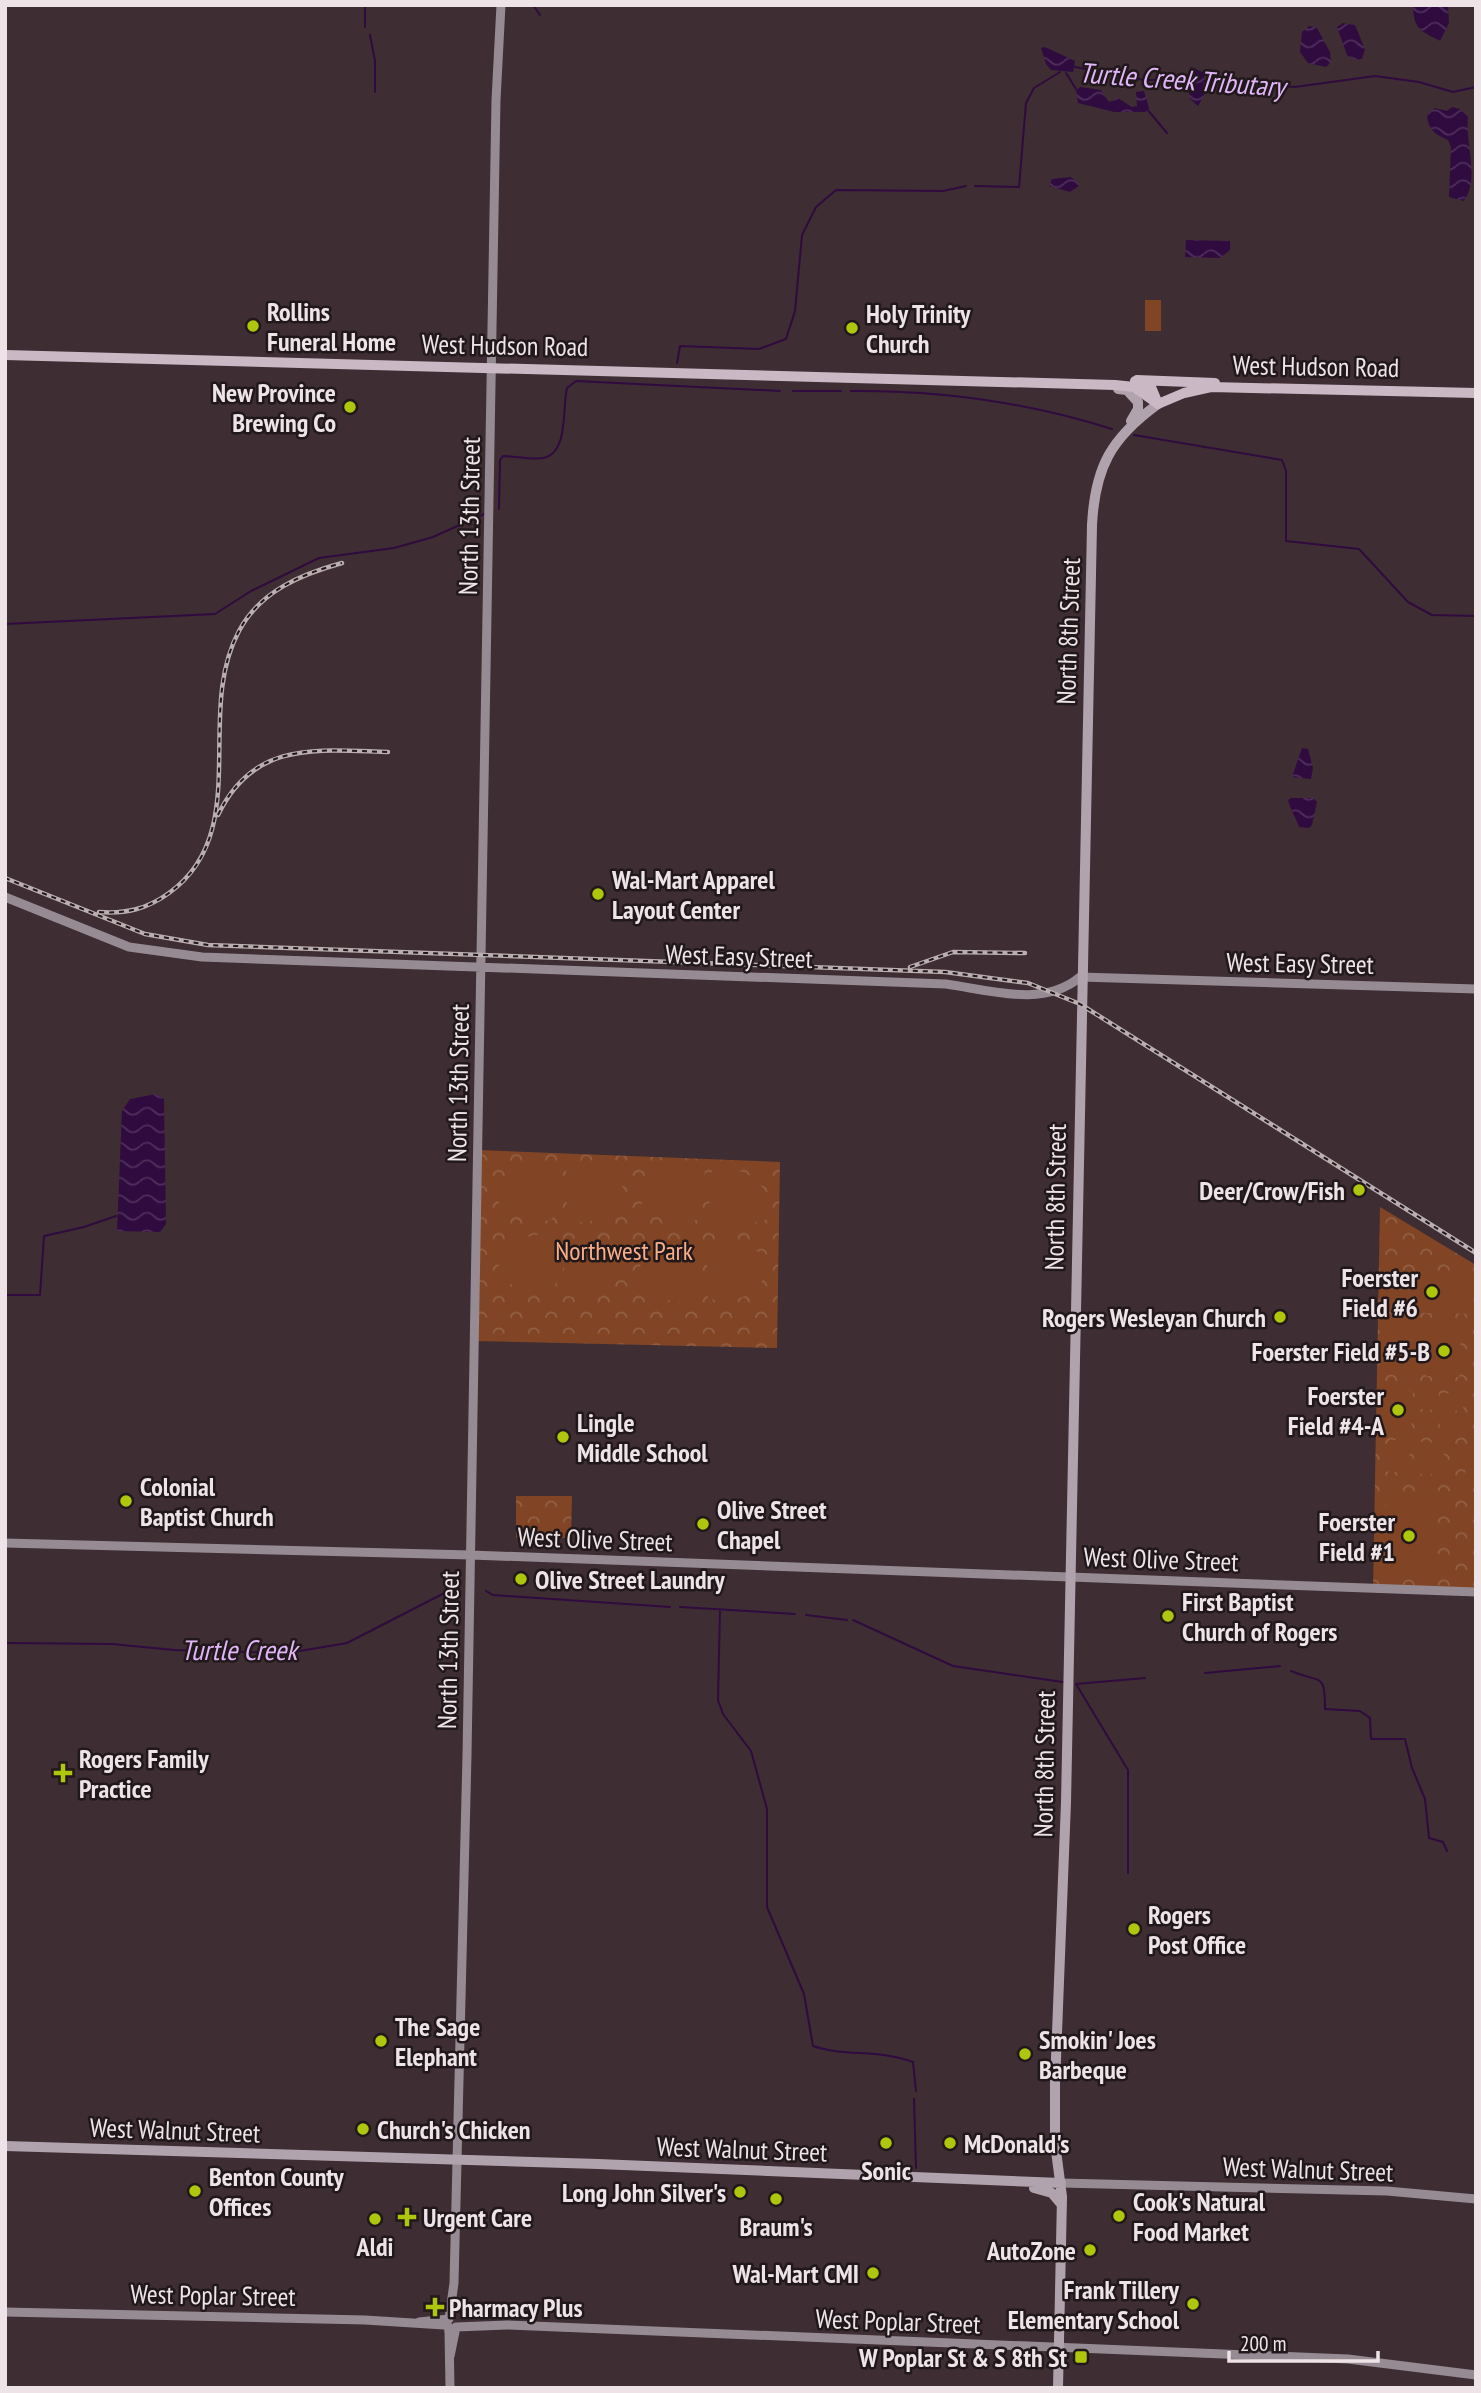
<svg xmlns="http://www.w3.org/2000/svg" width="1481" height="2393" font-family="'PT Sans Narrow',sans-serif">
	<defs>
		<pattern id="park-crowns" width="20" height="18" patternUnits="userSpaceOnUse" patternTransform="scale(1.75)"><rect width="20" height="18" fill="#814525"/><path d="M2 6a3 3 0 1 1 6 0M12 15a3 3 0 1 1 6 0" fill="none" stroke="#936045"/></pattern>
		<pattern id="water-waves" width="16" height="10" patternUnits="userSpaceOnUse" patternTransform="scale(1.75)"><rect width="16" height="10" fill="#300b3f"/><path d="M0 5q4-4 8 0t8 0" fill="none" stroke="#4e2e5b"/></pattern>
	</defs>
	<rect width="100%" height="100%" fill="#3e2d32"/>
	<path fill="url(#park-crowns)" d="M 478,1150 L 780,1162 L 777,1348 L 475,1341 Z
		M 1380,1207 L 1476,1265 L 1476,1591 L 1373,1590 Z
		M 516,1496 L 572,1496 L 571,1538 L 516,1538 Z"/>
	<path fill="#814525" d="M 1145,300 L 1161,300 L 1161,331 L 1145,331 Z
		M 541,1161 L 559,1165 C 560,1228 558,1230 499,1209 C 498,1181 513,1164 541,1161 Z
		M 588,1161 C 614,1168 625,1182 628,1208 C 612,1214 586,1228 571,1219 L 567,1205 L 566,1165 Z
		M 683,1164 L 705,1169 L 702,1209 L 692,1226 L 678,1225 L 641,1209 C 644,1182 656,1169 683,1164 Z
		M 723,1168 C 753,1170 772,1188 769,1219 C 707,1236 706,1233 712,1170 Z
		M 535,1235 C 539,1235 548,1235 551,1237 C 561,1244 555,1281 555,1293 C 521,1300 493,1280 497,1245 Z
		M 575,1238 L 589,1239 L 625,1255 C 620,1290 596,1306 562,1294 L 565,1253 Z
		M 677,1242 L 696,1245 L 700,1257 L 700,1298 C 666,1311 641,1289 639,1255 Z
		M 716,1242 L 730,1242 L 768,1255 C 768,1291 742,1305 708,1299 L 707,1258 Z
		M 1391,1270 L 1474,1272 L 1473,1314 L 1390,1312 Z
		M 1390,1324 L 1422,1325 L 1421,1375 L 1388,1374 Z
		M 1429,1325 L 1461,1327 L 1459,1377 L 1426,1376 Z
		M 1384,1389 L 1413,1391 L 1411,1432 L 1382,1430 Z
		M 1416,1391 L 1439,1392 L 1438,1410 L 1415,1409 Z
		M 1441,1393 L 1464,1394 L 1463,1411 L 1440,1410 Z
		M 1415,1412 L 1439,1413 L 1438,1432 L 1415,1431 Z
		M 1440,1413 L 1463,1414 L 1462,1433 L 1440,1432 Z
		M 1391,1440 L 1410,1441 L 1409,1469 L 1406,1473 L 1381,1471 L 1381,1449 Z
		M 1415,1441 L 1437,1443 L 1444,1450 L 1444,1474 L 1417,1474 L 1413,1470 Z
		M 1466,1448 L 1476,1449 L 1476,1479 L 1465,1479 Z
		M 1386,1495 L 1434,1497 L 1432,1576 L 1384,1575 Z"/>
	<path fill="url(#water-waves)" d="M 1413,5 L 1448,5 L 1449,23 L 1440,41 C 1421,31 1413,29 1413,5 Z
		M 1343,23 L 1355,25 L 1365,49 L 1362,59 L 1355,60 L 1347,55 L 1337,27 Z
		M 1309,26 L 1317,28 L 1330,52 L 1331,62 L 1326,67 L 1308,63 L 1300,52 L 1302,32 Z
		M 1045,47 L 1075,61 L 1073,72 L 1051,70 L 1046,64 L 1041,48 Z
		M 1191,67 L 1205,73 L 1203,87 L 1206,92 L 1198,106 L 1190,99 L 1186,77 Z
		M 1080,87 L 1101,90 L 1109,102 L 1118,98 L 1132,107 L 1137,106 L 1136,92 L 1144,91 L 1149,108 L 1145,112 L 1114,112 L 1078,103 L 1076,90 Z
		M 1452,107 L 1460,109 L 1468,117 C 1465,143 1480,178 1464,201 L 1449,197 L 1451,147 L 1448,140 C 1434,134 1428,129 1427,115 L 1435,108 L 1447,111 Z
		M 1071,177 L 1080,185 L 1070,192 L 1049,186 L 1052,179 Z
		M 1186,240 L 1230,241 L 1230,250 L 1220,258 L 1185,257 Z
		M 1302,748 L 1308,749 L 1313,768 L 1311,779 L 1292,777 Z
		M 1291,798 L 1313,798 L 1317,802 L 1312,825 L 1309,828 L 1299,827 C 1296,817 1290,810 1288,800 Z
		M 156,1094 L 164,1099 L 166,1224 L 160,1232 L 117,1231 L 122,1111 L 130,1099 Z"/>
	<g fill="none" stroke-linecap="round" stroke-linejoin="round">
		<path stroke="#300b3f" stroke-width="2" d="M 365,5 L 365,27
			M 533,5 L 540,15
			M 370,35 L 375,61 L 375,92
			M 1075,67 L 1144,80 L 1188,80
			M 1066,73 L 1076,89
			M 1204,81 L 1295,87 L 1375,76 L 1419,82 L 1453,92 L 1476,87
			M 1147,109 L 1167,133
			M 975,186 L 1019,187 L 1026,103 L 1034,88 L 1060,72
			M 677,363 L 680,346 L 759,349 L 786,339 L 795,311 L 802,235 L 816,207 L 836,190 L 943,191 L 966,186
			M 793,391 L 841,391
			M 851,391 C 941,390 1026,402 1112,429
			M 1134,435 L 1282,460 L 1286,471 L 1286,541 L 1359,549 L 1408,602 L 1432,615 L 1476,616
			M 499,509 L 500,460 L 503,456 C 515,456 531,460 543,458 C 569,453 562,408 567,388 L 576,381 L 780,391
			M 5,624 L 215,614 L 251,591 L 319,558 L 394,548 L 433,537 L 484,514
			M 5,1295 L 40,1295 L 44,1236 L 84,1227 L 116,1216
			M 486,1591 L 493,1595 L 670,1607
			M 680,1607 L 795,1614
			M 720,1609 L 718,1700 L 723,1714 L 751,1751 L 767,1809 L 767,1907 L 804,1994 L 813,2046 C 845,2057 880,2049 913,2062 L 916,2091
			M 806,1615 L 847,1620
			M 853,1620 L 953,1666 L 1063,1682
			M 5,1643 L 112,1644 L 174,1650 L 288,1653 L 347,1643 L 458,1586
			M 1291,1671 C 1321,1684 1325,1671 1325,1709 L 1360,1711 L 1370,1718 L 1371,1739 L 1405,1739 L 1412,1768 L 1425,1799 L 1429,1838 L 1443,1842 L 1447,1851
			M 1205,1673 L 1280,1666
			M 1076,1684 L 1128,1770 L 1128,1873
			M 1076,1684 L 1145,1678
			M 914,2099 L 916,2168"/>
		<path stroke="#968b93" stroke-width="9" d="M 5,897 L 129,947 L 202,957 L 946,984 C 989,990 1044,1008 1080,977 L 1476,989
			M 5,1543 L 471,1555 L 1476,1592
			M 1061,2183 L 1387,2191 L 1476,2199
			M 5,2312 L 365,2320 L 444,2325 L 448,2326 L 449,2332 L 450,2388
			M 419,2322 L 449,2319 L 454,2283 L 467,1755 L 496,100 L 501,5
			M 450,2356 L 456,2327 L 507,2325 L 1348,2359 L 1476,2375"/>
		<path stroke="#b1a3ad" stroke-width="10" d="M 1118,389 L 1127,390 L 1138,402 L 1138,409 L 1131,421
			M 5,2146 L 598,2164 L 1061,2183
			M 1034,2188 L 1052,2193 L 1062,2205
			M 1058,2388 L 1062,2197 L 1055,2143 L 1055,2084 L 1066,1802 L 1092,525 C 1095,467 1111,438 1158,404"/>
		<path stroke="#cab9c5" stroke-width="10" d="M 5,355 L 1115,385 L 1134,387 L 1158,404
			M 1137,380 L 1215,383
			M 1135,381 L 1151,387 L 1158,404
			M 1158,404 L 1184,393 L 1211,387 L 1476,393"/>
		<g stroke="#baaeb1" stroke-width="4.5">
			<path id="rail" d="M 218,815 C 254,740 317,750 388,752
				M 5,878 L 145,934 L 208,945 L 945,972 L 1028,983 L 1080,1004 L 1476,1253
				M 99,912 C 126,914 147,909 169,893 C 254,832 194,714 239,631 C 260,591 302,574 342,563
				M 910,967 L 953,952 L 1025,953"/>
		</g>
		<use href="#rail" stroke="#20181a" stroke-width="2" stroke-dasharray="5" stroke-linecap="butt"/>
	</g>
	<g fill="#aec60b" stroke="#20181a" stroke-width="2.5">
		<circle cx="253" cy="326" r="7"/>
		<circle cx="852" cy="328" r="7"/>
		<circle cx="350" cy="407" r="7"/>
		<circle cx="598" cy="894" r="7"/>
		<circle cx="1359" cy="1190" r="7"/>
		<circle cx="1432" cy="1292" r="7"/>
		<circle cx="1280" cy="1317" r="7"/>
		<circle cx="1444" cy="1351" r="7"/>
		<circle cx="1398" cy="1410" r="7"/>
		<circle cx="563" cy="1437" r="7"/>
		<circle cx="126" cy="1501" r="7"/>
		<circle cx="703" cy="1524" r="7"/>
		<circle cx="1409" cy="1536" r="7"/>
		<circle cx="521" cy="1579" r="7"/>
		<circle cx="1168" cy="1616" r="7"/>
		<path d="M59.5 1762.5h7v7h7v7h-7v7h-7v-7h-7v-7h7z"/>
		<circle cx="1134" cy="1929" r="7"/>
		<circle cx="381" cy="2041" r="7"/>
		<circle cx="1025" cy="2054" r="7"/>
		<circle cx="363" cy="2129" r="7"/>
		<circle cx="886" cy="2143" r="7"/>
		<circle cx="950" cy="2143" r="7"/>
		<circle cx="195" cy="2191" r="7"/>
		<circle cx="740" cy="2192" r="7"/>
		<circle cx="776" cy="2199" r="7"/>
		<circle cx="1119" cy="2216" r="7"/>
		<path d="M403.5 2206.5h7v7h7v7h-7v7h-7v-7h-7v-7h7z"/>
		<circle cx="375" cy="2219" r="7"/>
		<circle cx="1090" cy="2250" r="7"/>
		<circle cx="873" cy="2273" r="7"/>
		<circle cx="1193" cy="2304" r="7"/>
		<path d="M431.5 2296.5h7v7h7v7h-7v7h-7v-7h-7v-7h7z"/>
		<rect x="1074" y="2350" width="14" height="14" rx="3.5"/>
	</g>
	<g text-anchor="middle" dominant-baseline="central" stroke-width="5" stroke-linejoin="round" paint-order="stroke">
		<g font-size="26" font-weight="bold" fill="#eee3e6" stroke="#20181a" text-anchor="start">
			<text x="267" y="311">Rollins<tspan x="267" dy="30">Funeral Home</tspan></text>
			<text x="866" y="313">Holy Trinity<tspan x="866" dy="30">Church</tspan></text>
			<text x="336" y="392" text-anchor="end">New Province<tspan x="336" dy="30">Brewing Co</tspan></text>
			<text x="612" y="879">Wal-Mart Apparel<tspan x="612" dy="30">Layout Center</tspan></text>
			<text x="1345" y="1190" text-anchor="end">Deer/Crow/Fish</text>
			<text x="1418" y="1277" text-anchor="end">Foerster<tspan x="1418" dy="30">Field #6</tspan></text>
			<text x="1266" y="1317" text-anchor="end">Rogers Wesleyan Church</text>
			<text x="1430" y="1351" text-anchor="end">Foerster Field #5-B</text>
			<text x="1384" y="1395" text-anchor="end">Foerster<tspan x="1384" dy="30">Field #4-A</tspan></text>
			<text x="577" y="1422">Lingle<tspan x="577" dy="30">Middle School</tspan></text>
			<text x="140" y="1486">Colonial<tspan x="140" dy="30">Baptist Church</tspan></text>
			<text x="717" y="1509">Olive Street<tspan x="717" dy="30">Chapel</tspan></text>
			<text x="1395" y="1521" text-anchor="end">Foerster<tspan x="1395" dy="30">Field #1</tspan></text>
			<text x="535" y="1579">Olive Street Laundry</text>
			<text x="1182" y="1601">First Baptist<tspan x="1182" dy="30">Church of Rogers</tspan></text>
			<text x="79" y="1758">Rogers Family<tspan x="79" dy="30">Practice</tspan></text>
			<text x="1148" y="1914">Rogers<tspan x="1148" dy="30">Post Office</tspan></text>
			<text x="395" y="2026">The Sage<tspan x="395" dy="30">Elephant</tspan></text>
			<text x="1039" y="2039">Smokin' Joes<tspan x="1039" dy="30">Barbeque</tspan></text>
			<text x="377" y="2129">Church's Chicken</text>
			<text x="964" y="2143">McDonald's</text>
			<text x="886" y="2170" text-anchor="middle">Sonic</text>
			<text x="209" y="2176">Benton County<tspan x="209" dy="30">Offices</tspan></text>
			<text x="726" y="2192" text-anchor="end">Long John Silver's</text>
			<text x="1133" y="2201">Cook's Natural<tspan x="1133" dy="30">Food Market</tspan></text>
			<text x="423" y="2217">Urgent Care</text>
			<text x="776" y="2226" text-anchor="middle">Braum's</text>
			<text x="375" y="2246" text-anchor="middle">Aldi</text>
			<text x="1076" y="2250" text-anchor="end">AutoZone</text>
			<text x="859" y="2273" text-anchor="end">Wal-Mart CMI</text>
			<text x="1179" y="2289" text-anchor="end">Frank Tillery<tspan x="1179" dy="30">Elementary School</tspan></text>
			<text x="449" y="2307">Pharmacy Plus</text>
			<text x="1067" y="2357" text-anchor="end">W Poplar St &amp; S 8th St</text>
		</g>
		<g font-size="26" fill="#eee3e6" stroke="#20181a">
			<text transform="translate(505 345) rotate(1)">West Hudson Road</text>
			<text transform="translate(1316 366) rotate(1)">West Hudson Road</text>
			<text transform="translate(469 516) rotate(-89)">North 13th Street</text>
			<text transform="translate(1068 631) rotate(-88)">North 8th Street</text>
			<text transform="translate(739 956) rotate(2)">West Easy Street</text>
			<text transform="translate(1300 963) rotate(1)">West Easy Street</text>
			<text transform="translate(458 1083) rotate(-89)">North 13th Street</text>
			<text transform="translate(1055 1197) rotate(-89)">North 8th Street</text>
			<text transform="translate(595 1539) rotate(2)">West Olive Street</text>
			<text transform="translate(1161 1559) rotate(2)">West Olive Street</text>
			<text transform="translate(448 1650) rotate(-89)">North 13th Street</text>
			<text transform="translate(1044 1764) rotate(-89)">North 8th Street</text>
			<text transform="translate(175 2130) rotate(2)">West Walnut Street</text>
			<text transform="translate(742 2149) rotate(2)">West Walnut Street</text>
			<text transform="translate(1308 2169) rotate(2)">West Walnut Street</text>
			<text transform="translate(213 2295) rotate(1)">West Poplar Street</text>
			<text transform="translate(898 2321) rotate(2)">West Poplar Street</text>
		</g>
		<g font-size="26" fill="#f9ae88" stroke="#20181a">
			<text x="624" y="1250">Northwest Park</text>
		</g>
		<g font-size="28" font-style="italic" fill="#e1b5f8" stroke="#20181a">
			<text transform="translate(1182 79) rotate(4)">Turtle Creek Tributary</text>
			<text x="239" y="1649">Turtle Creek</text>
		</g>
	</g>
	<rect width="1481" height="2393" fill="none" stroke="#eee3e6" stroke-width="14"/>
	<path d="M1229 2351v10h149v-10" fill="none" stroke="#eee3e6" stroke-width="3.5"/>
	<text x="1240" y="2351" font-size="21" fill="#eee3e6" stroke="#20181a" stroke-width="5" paint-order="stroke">200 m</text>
</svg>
